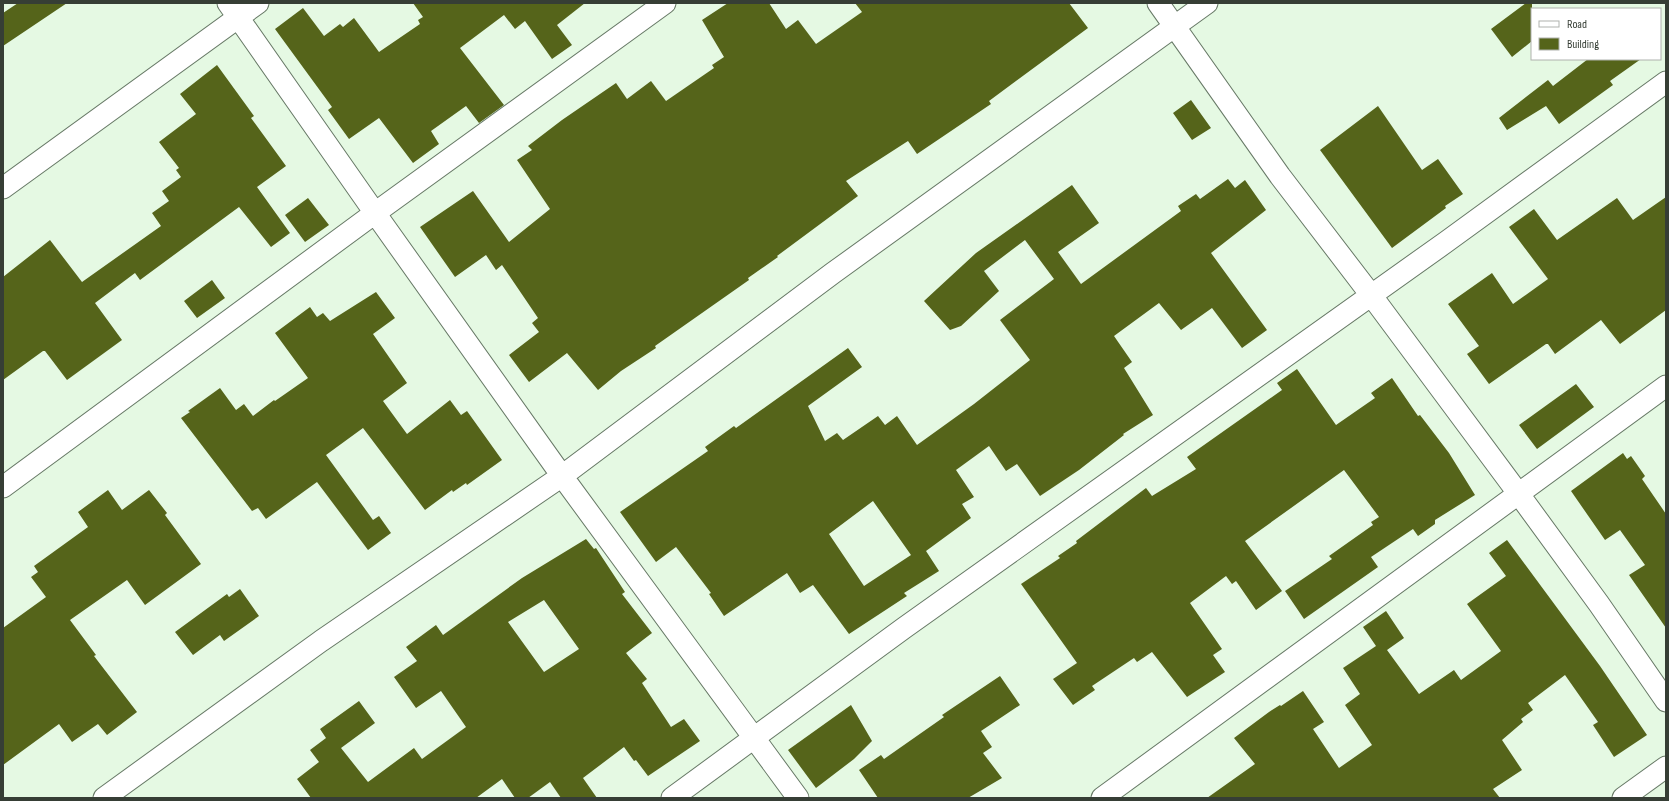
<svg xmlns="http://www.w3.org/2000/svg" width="1669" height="801" font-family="'Sofia Sans Condensed',sans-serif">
	<rect width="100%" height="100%" fill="#e5f9e3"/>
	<path fill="#55641a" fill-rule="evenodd" d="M 18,3 L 67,3 L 3,46 L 3,13 Z
		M 413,3 L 585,3 L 557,25 L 572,45 L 552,59 L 525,21 L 515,29 L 504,15 L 460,48 L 504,105 L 479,123 L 466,106 L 431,131 L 439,144 L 413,163 L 379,118 L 349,139 L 328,110 L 332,107 L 275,29 L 303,8 L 324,36 L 340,24 L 343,27 L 354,18 L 379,52 L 420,24 L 418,20 L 423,17 Z
		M 728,3 L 769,3 L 786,29 L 798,20 L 816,44 L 862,12 L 855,3 L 1069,3 L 1088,28 L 989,101 L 991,104 L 917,154 L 908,141 L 846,181 L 858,196 L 777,256 L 778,257 L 748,278 L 749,280 L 655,346 L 656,348 L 621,371 L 598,390 L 567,353 L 529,382 L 509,355 L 539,332 L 532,323 L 538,318 L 502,265 L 496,270 L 486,255 L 455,277 L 420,227 L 473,191 L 509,242 L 550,209 L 517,160 L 532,150 L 528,146 L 562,120 L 616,83 L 627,99 L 651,81 L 666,101 L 714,68 L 712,65 L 724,57 L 702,20 Z
		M 1526,3 L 1532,3 L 1532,41 L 1512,57 L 1491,29 Z
		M 1588,59 L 1641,59 L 1610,81 L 1613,85 L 1559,124 L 1546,106 L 1507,130 L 1499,118 L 1548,80 L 1553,86 Z
		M 217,65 L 254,116 L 251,118 L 286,166 L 257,187 L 290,233 L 271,247 L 239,207 L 140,280 L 135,273 L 95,303 L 122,340 L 67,380 L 45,351 L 43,351 L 3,380 L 3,277 L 50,240 L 82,282 L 161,226 L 152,213 L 169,201 L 162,191 L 181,177 L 176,170 L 179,168 L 159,142 L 196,114 L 180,94 Z
		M 1191,100 L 1211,128 L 1192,140 L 1173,113 Z
		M 1378,106 L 1422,170 L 1438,159 L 1463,194 L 1445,206 L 1446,208 L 1392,248 L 1320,150 Z
		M 1228,179 L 1235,188 L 1245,180 L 1266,210 L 1211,253 L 1267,330 L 1242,348 L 1212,308 L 1181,330 L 1159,303 L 1114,336 L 1132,362 L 1124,368 L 1153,415 L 1123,434 L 1124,435 L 1079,470 L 1040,496 L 1017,464 L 1006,471 L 989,446 L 956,470 L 974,497 L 962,504 L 971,518 L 926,551 L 939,571 L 904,593 L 907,596 L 849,634 L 813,585 L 800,593 L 787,573 L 724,616 L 709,594 L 711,593 L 676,547 L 656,562 L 620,512 L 708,451 L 705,447 L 734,426 L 736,428 L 848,348 L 862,367 L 808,406 L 825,441 L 837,433 L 843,440 L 878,416 L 885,425 L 897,416 L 917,445 L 974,404 L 1030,360 L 1000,320 L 1054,279 L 1025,240 L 984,271 L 999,291 L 961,326 L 950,330 L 924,301 L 976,253 L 1072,185 L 1099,223 L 1058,252 L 1081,284 L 1181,211 L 1178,206 L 1196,194 L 1200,199 ZM 873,501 L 911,555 L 864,586 L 829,534 Z
		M 1666,197 L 1666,310 L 1620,344 L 1601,320 L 1555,354 L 1548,344 L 1546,344 L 1489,384 L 1467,354 L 1479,346 L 1448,304 L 1492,273 L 1513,304 L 1548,279 L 1509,227 L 1534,209 L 1557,240 L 1617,198 L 1633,220 Z
		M 308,198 L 329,225 L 305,242 L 285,215 Z
		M 212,280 L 225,298 L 197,318 L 184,301 Z
		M 376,292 L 395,318 L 373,334 L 407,383 L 383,401 L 407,434 L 450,400 L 461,415 L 467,411 L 502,460 L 467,485 L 466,483 L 453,492 L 452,490 L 425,510 L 363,428 L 326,455 L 373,520 L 379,516 L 391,533 L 368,550 L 317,482 L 266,519 L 258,508 L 252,511 L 181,418 L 190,412 L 188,411 L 220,388 L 236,410 L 244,404 L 253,416 L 274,400 L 275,401 L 308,378 L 275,333 L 310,307 L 317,317 L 323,313 L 330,321 Z
		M 1297,369 L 1336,425 L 1375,398 L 1371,393 L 1392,378 L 1418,416 L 1420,415 L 1449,453 L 1475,495 L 1435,520 L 1435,524 L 1418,536 L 1413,529 L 1371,557 L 1378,567 L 1304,619 L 1285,591 L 1332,559 L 1329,556 L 1373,525 L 1371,522 L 1379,517 L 1344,470 L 1245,541 L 1282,591 L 1256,610 L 1236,581 L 1232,584 L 1226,576 L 1190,603 L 1222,649 L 1213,655 L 1225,672 L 1187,697 L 1152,652 L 1137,662 L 1134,658 L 1092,686 L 1095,690 L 1073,705 L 1053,679 L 1077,663 L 1021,584 L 1060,558 L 1058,556 L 1077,543 L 1076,541 L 1146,488 L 1152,496 L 1196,469 L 1187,457 L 1282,390 L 1277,383 Z
		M 1576,384 L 1594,407 L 1537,449 L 1519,425 Z
		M 1623,453 L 1627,459 L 1631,456 L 1645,476 L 1642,479 L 1666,514 L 1666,628 L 1629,575 L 1645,565 L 1620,530 L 1605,540 L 1571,491 Z
		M 108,490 L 122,510 L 149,490 L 167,513 L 165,515 L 201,564 L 145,605 L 127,580 L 70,620 L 96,655 L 94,656 L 137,712 L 107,735 L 98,724 L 72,742 L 59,724 L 3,765 L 3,628 L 46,597 L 31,577 L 38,572 L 34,566 L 88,527 L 78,512 Z
		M 586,539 L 594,549 L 596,548 L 625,592 L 622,594 L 652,633 L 626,653 L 647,679 L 642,683 L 671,727 L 684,719 L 700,741 L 648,776 L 636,760 L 634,761 L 624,747 L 583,778 L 597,798 L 561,798 L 550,782 L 528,798 L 515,798 L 502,779 L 476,798 L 311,798 L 297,779 L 319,762 L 310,750 L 326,738 L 320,729 L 359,701 L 375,723 L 341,748 L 368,782 L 414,748 L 422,759 L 466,727 L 441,691 L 416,708 L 394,677 L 417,661 L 406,647 L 436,625 L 443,635 L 522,578 ZM 544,600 L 579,649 L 544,672 L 508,622 Z
		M 1507,540 L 1600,666 L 1647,735 L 1614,757 L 1593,725 L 1598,722 L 1565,675 L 1528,703 L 1533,710 L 1521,719 L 1523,722 L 1502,740 L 1522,770 L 1493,789 L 1500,798 L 1207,798 L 1255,764 L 1234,738 L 1269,712 L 1280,705 L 1281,706 L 1303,691 L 1324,722 L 1313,729 L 1339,768 L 1372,745 L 1345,705 L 1360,694 L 1343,668 L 1376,646 L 1363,627 L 1386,611 L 1404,638 L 1387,650 L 1419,694 L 1454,670 L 1461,680 L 1501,651 L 1467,604 L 1506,576 L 1489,553 Z
		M 240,589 L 259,616 L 224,641 L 220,635 L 193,655 L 175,632 L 227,594 L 229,597 Z
		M 1000,676 L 1020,705 L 981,731 L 992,747 L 983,753 L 1002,778 L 968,798 L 878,798 L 859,770 L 881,755 L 884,759 L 944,717 L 942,715 Z
		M 851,705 L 872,741 L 854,759 L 816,788 L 788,750 Z"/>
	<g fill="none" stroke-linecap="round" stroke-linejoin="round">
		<g stroke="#677966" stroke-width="23">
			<path id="minor" d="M 228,3 L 375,213 L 562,476 L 798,798
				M 1158,3 L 1280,176 L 1371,295 L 1518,493 L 1599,604 L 1666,701
				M 3,188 L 258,3
				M 3,487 L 375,213 L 665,3
				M 104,798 L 321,641 L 562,476 L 833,273 L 1207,3
				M 672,798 L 904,628 L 1446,242 L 1666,82
				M 1102,798 L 1666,386
				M 1623,798 L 1666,767"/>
		</g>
		<use href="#minor" stroke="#fff" stroke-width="21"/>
	</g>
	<rect width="1669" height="801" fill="none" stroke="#363e35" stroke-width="8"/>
	<rect x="1531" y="8" width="130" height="52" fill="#ffffff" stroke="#afb2ae"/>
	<rect x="1539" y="21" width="20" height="6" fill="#ffffff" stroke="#afb2ae"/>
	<text x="1567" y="28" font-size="12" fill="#363e35">Road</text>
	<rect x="1539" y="38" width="20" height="12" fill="#55641a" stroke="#afb2ae"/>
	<text x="1567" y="48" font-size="12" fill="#363e35">Building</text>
</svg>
